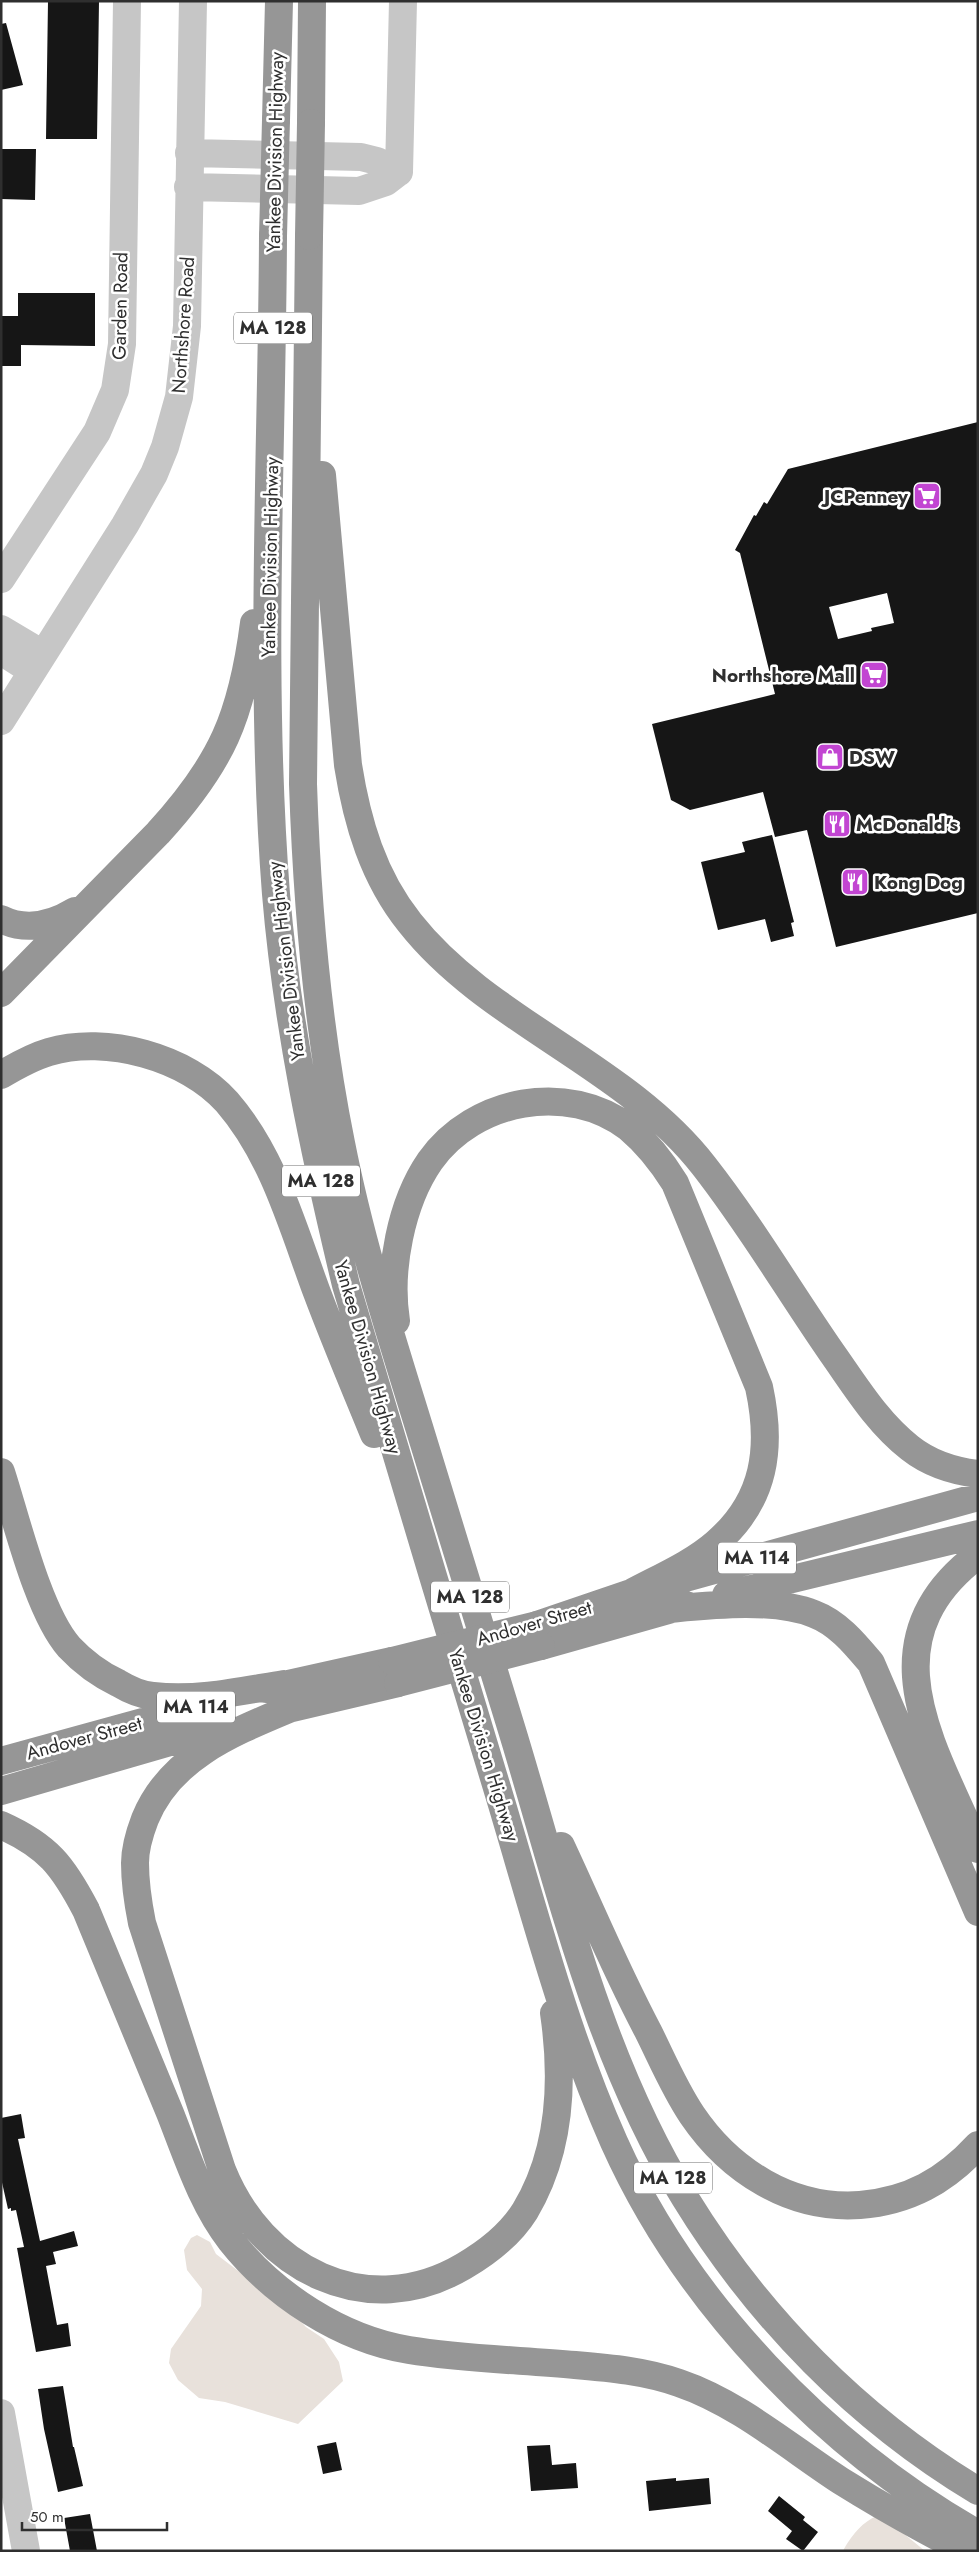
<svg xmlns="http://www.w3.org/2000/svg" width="979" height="2552" font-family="Jost,sans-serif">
	<rect width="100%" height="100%" fill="#fff"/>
	<path fill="#e8e1db" d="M 197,2235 L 210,2242 L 216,2254 L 291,2311 L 306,2327 L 324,2339 L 339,2362 L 343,2381 L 298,2424 L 225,2402 L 199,2398 L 178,2380 L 169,2363 L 171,2349 L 201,2306 L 202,2289 L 187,2270 L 184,2250 L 191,2238 Z
		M 881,2515 L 925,2551 L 843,2551 C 850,2537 865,2518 881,2515 Z"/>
	<path fill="#161616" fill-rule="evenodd" d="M 48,1 L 99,1 L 97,139 L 46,139 Z
		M 6,23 L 23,85 L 1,90 L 1,24 Z
		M 1,149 L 36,149 L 35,200 L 1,199 Z
		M 18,293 L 95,293 L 95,346 L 21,345 L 21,366 L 1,366 L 1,316 L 18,316 Z
		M 978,422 L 978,913 L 836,947 L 807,830 L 775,837 L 763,792 L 690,810 L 671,800 L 652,724 L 775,694 L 740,553 L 735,550 L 754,515 L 756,516 L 764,502 L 767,504 L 788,469 ZM 887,593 L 894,623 L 871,628 L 872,631 L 838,639 L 829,607 Z
		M 772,835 L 794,922 L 791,923 L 794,936 L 771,942 L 765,919 L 718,930 L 701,862 L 745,852 L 742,842 Z
		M 21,2114 L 25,2138 L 18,2139 L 40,2241 L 74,2231 L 78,2246 L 53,2252 L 56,2264 L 46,2266 L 57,2325 L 68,2323 L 71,2346 L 36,2352 L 17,2248 L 24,2247 L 16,2210 L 11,2211 L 11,2208 L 8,2209 L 1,2178 L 1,2118 Z
		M 63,2386 L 73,2447 L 74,2447 L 83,2486 L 58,2492 L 44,2429 L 38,2389 Z
		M 336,2442 L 342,2470 L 323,2474 L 317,2446 Z
		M 550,2445 L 552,2465 L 576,2463 L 578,2488 L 531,2491 L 527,2446 Z
		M 676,2478 L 676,2481 L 709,2478 L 711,2504 L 649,2511 L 646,2481 Z
		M 779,2496 L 805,2517 L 803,2520 L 818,2532 L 803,2551 L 786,2539 L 792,2531 L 768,2511 Z
		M 90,2514 L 97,2551 L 70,2551 L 64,2518 Z"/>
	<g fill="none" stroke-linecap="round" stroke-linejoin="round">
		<path stroke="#c6c6c6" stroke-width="28" d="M 189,153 L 361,157 L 377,161 L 399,172
			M 399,172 L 403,1
			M 188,187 L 359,191 L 386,182 L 399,172
			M 1,579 L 97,432 L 115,390 L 122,344 L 127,1
			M 1,629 L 43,654
			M 1,651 L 32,671
			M 1,721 L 125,525 L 154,474 L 165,447 L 179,397 L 187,326 L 193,1
			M 1,2413 L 26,2551"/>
		<path stroke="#969696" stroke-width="28" d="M 276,120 L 279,1
			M 311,123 L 312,1
			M 273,236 C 272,454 259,676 276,894 C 287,1026 315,1156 346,1285 C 395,1449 444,1614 494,1778 C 531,1899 562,2025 614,2142 C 686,2303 825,2447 978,2534
			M 309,236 L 303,784 C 307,905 317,1025 341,1143 C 360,1240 390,1333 419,1427 C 449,1527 480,1627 511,1727 C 560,1887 597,2055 685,2198 C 758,2317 858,2419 978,2491
			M 322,475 L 348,765 C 357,822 373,877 410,923 C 488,1022 626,1065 704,1166 C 751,1226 789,1291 832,1353 C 856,1387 877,1422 910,1448 C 929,1463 953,1471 978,1474
			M 1,919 C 27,932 52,925 75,911
			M 1,993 L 158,833 C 222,763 242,716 254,623
			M 1,1075 C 16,1066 32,1057 49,1052 C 106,1035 187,1057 227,1102 C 273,1155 292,1225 316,1290 C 334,1338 354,1386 374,1434
			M 396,1321 C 388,1270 401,1203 430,1161 C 474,1099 568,1081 629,1128 C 648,1144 662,1162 675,1183 L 759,1387 C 772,1447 766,1500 716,1543 C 692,1564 659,1578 631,1593
			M 1,1472 C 16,1518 38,1612 69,1647 C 83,1662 99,1674 118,1683 C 128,1689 141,1695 153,1696 C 198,1701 241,1691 284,1684
			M 978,1555 C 863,1641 934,1746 978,1849
			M 726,1595 L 978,1534
			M 669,1609 C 711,1605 774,1598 814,1614 C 838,1623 855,1644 871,1663 L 978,1912
			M 537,1625 L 631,1593 L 978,1497
			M 541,1646 L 686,1605
			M 266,1689 L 392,1661
			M 296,1706 C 237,1731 171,1755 145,1819 C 140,1832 135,1848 135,1863 C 135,1884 138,1903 142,1923 L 222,2170 C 261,2268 366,2324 464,2266 C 488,2252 510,2235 525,2211 C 561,2151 564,2081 554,2013
			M 279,1711 L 398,1683
			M 1,1761 L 201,1706
			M 1,1791 L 225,1726
			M 1,1825 C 48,1846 63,1866 86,1910 C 114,1978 142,2046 170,2113 C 187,2156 202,2204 231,2241 C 274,2295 341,2339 409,2350 C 464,2359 520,2360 575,2365 C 610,2368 645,2371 679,2383 C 738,2403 789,2447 841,2481 C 881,2506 922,2529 965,2551
			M 561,1846 C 590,1908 616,1971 648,2031 C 662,2059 674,2088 692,2115 C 730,2171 791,2210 860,2205 C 909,2201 945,2181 978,2145"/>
		<path stroke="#969696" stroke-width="28" d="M 273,236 L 276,120
			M 309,236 L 311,123
			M 392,1661 L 537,1625
			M 398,1683 L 541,1646"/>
	</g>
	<defs>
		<g id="supermarket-square" transform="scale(1.4375)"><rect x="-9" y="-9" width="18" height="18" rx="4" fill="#c245d2" stroke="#fff"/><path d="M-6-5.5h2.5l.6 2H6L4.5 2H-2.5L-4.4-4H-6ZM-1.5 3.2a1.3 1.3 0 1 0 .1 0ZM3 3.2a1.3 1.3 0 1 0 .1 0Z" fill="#fff"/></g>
		<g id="shop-square" transform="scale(1.4375)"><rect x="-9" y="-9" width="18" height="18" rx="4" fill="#c245d2" stroke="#fff"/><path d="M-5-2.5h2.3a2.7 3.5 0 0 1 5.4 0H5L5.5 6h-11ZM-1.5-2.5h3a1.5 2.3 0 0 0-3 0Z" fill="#fff"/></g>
		<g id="restaurant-square" transform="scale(1.4375)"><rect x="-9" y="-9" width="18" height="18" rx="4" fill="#c245d2" stroke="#fff"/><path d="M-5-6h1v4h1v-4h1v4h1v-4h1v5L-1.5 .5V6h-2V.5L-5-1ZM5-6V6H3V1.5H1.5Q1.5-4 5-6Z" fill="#fff"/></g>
	</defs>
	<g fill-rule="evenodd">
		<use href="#supermarket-square" x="927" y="496"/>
		<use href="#supermarket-square" x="874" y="675"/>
		<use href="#shop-square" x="830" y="757"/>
		<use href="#restaurant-square" x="837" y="824"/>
		<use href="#restaurant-square" x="855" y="882"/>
	</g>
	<g text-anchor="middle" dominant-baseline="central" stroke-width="5" stroke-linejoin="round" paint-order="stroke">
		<g fill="#fff" stroke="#6d6d6d" stroke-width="1">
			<rect x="234" y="312.5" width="78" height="31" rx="4"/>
			<rect x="282" y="1165.5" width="78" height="31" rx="4"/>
			<rect x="718" y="1542.5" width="78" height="31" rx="4"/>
			<rect x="431" y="1581.5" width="78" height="31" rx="4"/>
			<rect x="157" y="1691.5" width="78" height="31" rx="4"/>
			<rect x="634" y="2162.5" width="78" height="31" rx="4"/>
		</g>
		<g font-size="18" font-weight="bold" fill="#2f2f2f">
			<text x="273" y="328">MA 128</text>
			<text x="321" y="1181">MA 128</text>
			<text x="757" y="1558">MA 114</text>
			<text x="470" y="1597">MA 128</text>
			<text x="196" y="1707">MA 114</text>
			<text x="673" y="2178">MA 128</text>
		</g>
		<g font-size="19" fill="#2f2f2f" stroke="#fff">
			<text transform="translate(275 152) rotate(-89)">Yankee Division Highway</text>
			<text transform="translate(120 306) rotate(-89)">Garden Road</text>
			<text transform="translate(183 325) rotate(-86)">Northshore Road</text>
			<text transform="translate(270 557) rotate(-89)">Yankee Division Highway</text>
			<text transform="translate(286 961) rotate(-97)">Yankee Division Highway</text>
			<text transform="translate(368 1357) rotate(74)">Yankee Division Highway</text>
			<text transform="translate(534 1623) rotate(-16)">Andover Street</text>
			<text transform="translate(84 1738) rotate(-15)">Andover Street</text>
			<text transform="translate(484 1745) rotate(73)">Yankee Division Highway</text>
		</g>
		<g font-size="19" font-weight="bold" fill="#2f2f2f" stroke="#fff" text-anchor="start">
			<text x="908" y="496" text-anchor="end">JCPenney</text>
			<text x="855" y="675" text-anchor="end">Northshore Mall</text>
			<text x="849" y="757">DSW</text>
			<text x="856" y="824">McDonald's</text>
			<text x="874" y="882">Kong Dog</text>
		</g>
	</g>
	<rect width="979" height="2552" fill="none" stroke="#2f2f2f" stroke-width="5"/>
	<path d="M22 2522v8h145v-8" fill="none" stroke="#2f2f2f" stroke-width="2.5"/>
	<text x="30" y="2522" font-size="15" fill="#2f2f2f" stroke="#ffffff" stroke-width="4" paint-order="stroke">50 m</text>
</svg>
